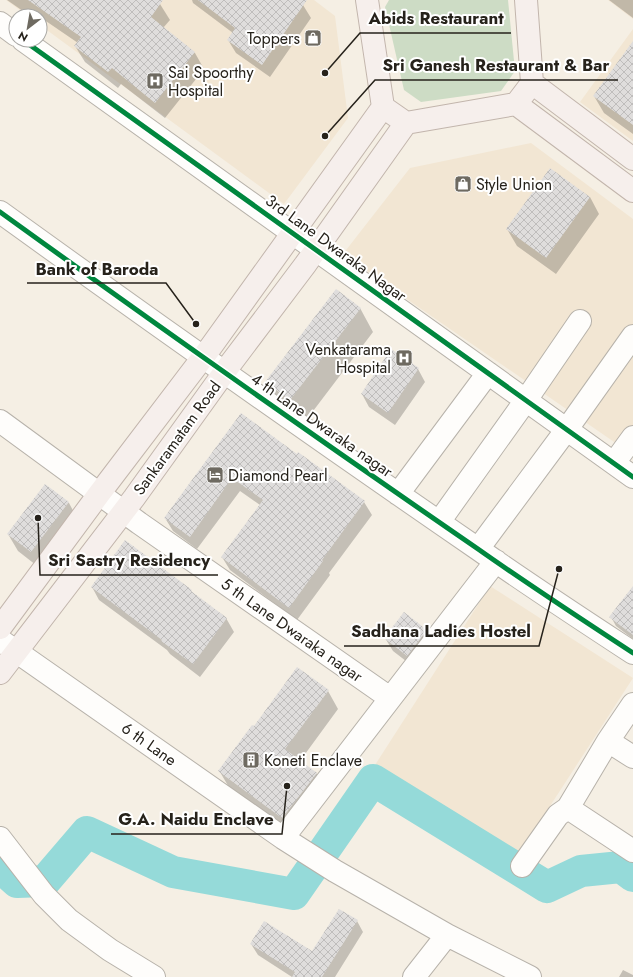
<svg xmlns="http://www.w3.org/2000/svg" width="633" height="977" font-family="Jost,sans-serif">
	<defs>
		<pattern id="building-cross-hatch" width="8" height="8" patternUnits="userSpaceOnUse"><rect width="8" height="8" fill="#dfdddc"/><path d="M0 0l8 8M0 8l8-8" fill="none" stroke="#bfbdbc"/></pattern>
	</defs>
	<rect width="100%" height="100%" fill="#f5efe4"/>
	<path fill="#f2e6d3" d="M 6,0 L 314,0 L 335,16 L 348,118 L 284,204 L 40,25 L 40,16 L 28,16 Z
		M 608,0 L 633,0 L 633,19 Z
		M 633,29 L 633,141 L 580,102 Z
		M 531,143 L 633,219 L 633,455 L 395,291 L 343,254 L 410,168 Z
		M 490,586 L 633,678 L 517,857 L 375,765 Z"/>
	<path fill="#cddcc5" d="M 389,0 L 508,0 L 515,71 L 501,91 L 421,102 L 404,90 L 385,7 Z"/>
	<path fill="#0003" d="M 7,0 L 155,0 L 160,4 L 170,20 L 163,28 L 195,53 L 204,69 L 165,118 L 121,84 L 118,88 L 85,62 L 75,46 L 78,43 L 40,17 L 40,16 L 34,12 L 31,16 L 30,16 Z
		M 192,0 L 297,0 L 303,5 L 311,18 L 270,77 L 236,53 L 228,40 L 233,33 L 193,3 Z
		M 609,0 L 633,0 L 633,18 Z
		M 633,42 L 633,134 L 604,113 L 594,96 Z
		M 590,197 L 599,214 L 556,274 L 517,246 L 507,229 Z
		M 360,308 L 373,332 L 304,423 L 280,405 L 266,382 Z
		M 418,369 L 425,382 L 395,425 L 369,407 L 362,394 Z
		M 241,414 L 297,455 L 364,502 L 372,515 L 329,573 L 330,575 L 297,620 L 230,570 L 222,557 L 260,505 L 240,491 L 197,549 L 173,531 L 165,518 Z
		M 45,485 L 69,503 L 78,520 L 41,569 L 18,551 L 8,534 Z
		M 92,587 L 191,591 L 194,595 L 226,618 L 234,632 L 200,677 L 170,654 L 167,650 L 99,600 Z
		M 633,587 L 633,639 L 616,626 L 611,617 Z
		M 427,630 L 434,644 L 415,668 L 393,651 L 385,638 Z
		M 328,691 L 338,709 L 300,761 L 317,774 L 327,791 L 293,836 L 230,789 L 220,772 L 254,727 Z
		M 357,921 L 363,932 L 335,977 L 292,977 L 258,955 L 251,944 L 312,953 Z
		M 623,970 L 633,975 L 633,977 L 619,977 Z"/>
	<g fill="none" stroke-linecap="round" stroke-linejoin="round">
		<path stroke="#95dad9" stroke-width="32" d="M 0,867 L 17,882 L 45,881 L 87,832 L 173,872 L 294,894 L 373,780 L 547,887 L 581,871 L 621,867 L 633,876"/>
	</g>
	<path fill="url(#building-cross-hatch)" d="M 28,0 L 163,0 L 151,17 L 195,52 L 155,103 L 112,68 L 108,72 L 74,46 L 81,37 Z
		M 198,0 L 307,0 L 262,65 L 227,40 L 235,28 Z
		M 633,41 L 633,125 L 593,96 Z
		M 550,168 L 590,197 L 546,258 L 506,229 Z
		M 336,289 L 361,308 L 290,400 L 265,382 Z
		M 391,349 L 419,368 L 388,413 L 361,394 Z
		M 241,413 L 297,454 L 298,452 L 365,501 L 322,560 L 323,561 L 289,608 L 221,557 L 263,500 L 232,478 L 190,537 L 164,518 Z
		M 45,484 L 69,502 L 31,552 L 7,534 Z
		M 125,540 L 192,590 L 191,591 L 227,618 L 193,664 L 161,641 L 162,640 L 91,587 Z
		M 633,586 L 633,635 L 609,617 Z
		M 404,612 L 427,630 L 407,656 L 384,638 Z
		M 297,667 L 329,690 L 285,749 L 317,773 L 282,818 L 218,771 L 252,725 L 254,726 Z
		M 339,909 L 358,920 L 322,977 L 292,977 L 295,972 L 250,944 L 264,921 L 312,951 Z"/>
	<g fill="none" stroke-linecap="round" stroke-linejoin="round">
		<g stroke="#b7b2aa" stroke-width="24">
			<path id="minor" d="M 0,23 L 16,35
				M 23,40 L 633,477
				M 0,212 C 158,326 318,439 478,549 C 529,585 581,619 633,653
				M 0,421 L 139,523 L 390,698
				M 614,463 L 633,437
				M 398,494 L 488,373
				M 439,522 L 526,400 L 580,321
				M 478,549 L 567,429 L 633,336
				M 0,640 L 283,838 L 335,871 L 447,935 L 530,977
				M 608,741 L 633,757
				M 568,808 L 633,851
				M 0,838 L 44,895 L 69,920 L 110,950 L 154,977
				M 283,838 L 496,561
				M 522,866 L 558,815 L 568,808 L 608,741 L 633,704
				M 414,977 L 447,935"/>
		</g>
		<g stroke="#c2b5ac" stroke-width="24">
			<path id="major" d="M 367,0 L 383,107 L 406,123 L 516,104 L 532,83 L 526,0
				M 532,83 L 633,159
				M 516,104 L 633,191
				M 0,628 L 99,494 L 210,348 L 383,107
				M 0,673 L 134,498 L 231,363 L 305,265 L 406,123"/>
		</g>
		<use href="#minor" stroke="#fefdfb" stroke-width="22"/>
		<use href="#major" stroke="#f6efec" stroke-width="22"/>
		<g stroke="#fff" stroke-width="8">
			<path id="cycleway" d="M 23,40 L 633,477
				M 0,212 C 158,326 318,439 478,549 C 529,585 581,619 633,653"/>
		</g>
		<use href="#cycleway" stroke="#00873e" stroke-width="5"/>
	</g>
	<defs>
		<g id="shop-square" transform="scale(0.9)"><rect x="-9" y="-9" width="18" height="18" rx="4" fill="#6e6a61" stroke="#fff"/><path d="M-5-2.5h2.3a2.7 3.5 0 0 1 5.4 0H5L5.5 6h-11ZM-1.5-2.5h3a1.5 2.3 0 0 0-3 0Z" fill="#fff"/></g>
		<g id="hospital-square" transform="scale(0.9)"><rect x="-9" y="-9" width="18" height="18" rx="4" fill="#6e6a61" stroke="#fff"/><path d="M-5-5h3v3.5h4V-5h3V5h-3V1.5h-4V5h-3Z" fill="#fff"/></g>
		<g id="hotel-square" transform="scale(0.9)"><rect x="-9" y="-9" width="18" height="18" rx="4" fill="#6e6a61" stroke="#fff"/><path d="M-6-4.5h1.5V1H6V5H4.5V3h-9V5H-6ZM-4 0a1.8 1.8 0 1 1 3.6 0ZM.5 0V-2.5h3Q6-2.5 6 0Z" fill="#fff"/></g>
		<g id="building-square" transform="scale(0.9)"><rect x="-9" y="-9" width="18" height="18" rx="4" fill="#6e6a61" stroke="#fff"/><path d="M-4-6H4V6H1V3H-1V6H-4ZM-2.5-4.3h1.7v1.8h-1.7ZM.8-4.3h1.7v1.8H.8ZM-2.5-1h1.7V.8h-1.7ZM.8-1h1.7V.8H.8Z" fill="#fff"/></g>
	</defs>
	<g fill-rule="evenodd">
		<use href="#shop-square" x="313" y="38"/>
		<use href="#hospital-square" x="155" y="81"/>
		<use href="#shop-square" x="463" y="184"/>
		<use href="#hospital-square" x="404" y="358"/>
		<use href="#hotel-square" x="215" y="475"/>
		<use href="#building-square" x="251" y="760"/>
	</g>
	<g text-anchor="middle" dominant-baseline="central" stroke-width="4" stroke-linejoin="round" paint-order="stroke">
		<g font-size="16" fill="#26221b" stroke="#fff" text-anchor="start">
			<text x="300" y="38" text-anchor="end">Toppers</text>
			<text x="168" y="72">Sai Spoorthy<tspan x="168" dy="18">Hospital</tspan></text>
			<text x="476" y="184">Style Union</text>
			<text x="391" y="349" text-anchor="end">Venkatarama<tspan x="391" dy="18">Hospital</tspan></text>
			<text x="228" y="475">Diamond Pearl</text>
			<text x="264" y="760">Koneti Enclave</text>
		</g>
		<g font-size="16" fill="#26221b" stroke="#fff">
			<text transform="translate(336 248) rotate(36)">3rd Lane Dwaraka Nagar</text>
			<text transform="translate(322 425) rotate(35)">4 th Lane Dwaraka nagar</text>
			<text transform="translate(177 438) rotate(-54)">Sankaramatam Road</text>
			<text transform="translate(292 630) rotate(35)">5 th Lane Dwaraka nagar</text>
			<text transform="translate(149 744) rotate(35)">6 th Lane</text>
		</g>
	</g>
	<path fill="none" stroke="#26221b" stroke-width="1.5" d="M325 73L360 33H511M325 136L375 80H618M196 324L166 283H27M38 518L40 575H218M559 569L539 646H344M287 786L282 834H111"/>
	<g fill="#26221b" stroke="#fff" stroke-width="1.5">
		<circle cx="325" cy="73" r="4"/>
		<circle cx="325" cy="136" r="4"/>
		<circle cx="196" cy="324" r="4"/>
		<circle cx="38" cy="518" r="4"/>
		<circle cx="559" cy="569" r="4"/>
		<circle cx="287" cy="786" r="4"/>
	</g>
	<g font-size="17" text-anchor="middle" font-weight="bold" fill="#26221b" stroke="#fff" stroke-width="4" stroke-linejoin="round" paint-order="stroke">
		<text x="436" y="24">Abids Restaurant</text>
		<text x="496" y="71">Sri Ganesh Restaurant &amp; Bar</text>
		<text x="97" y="275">Bank of Baroda</text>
		<text x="129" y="566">Sri Sastry Residency</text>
		<text x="441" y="637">Sadhana Ladies Hostel</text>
		<text x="196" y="825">G.A. Naidu Enclave</text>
	</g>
	<g transform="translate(28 28) rotate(211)"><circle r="19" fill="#ffffff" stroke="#a8a7a4"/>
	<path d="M0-3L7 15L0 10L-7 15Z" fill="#6e6a61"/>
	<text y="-6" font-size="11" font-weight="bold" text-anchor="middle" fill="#26221b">N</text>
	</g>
</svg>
